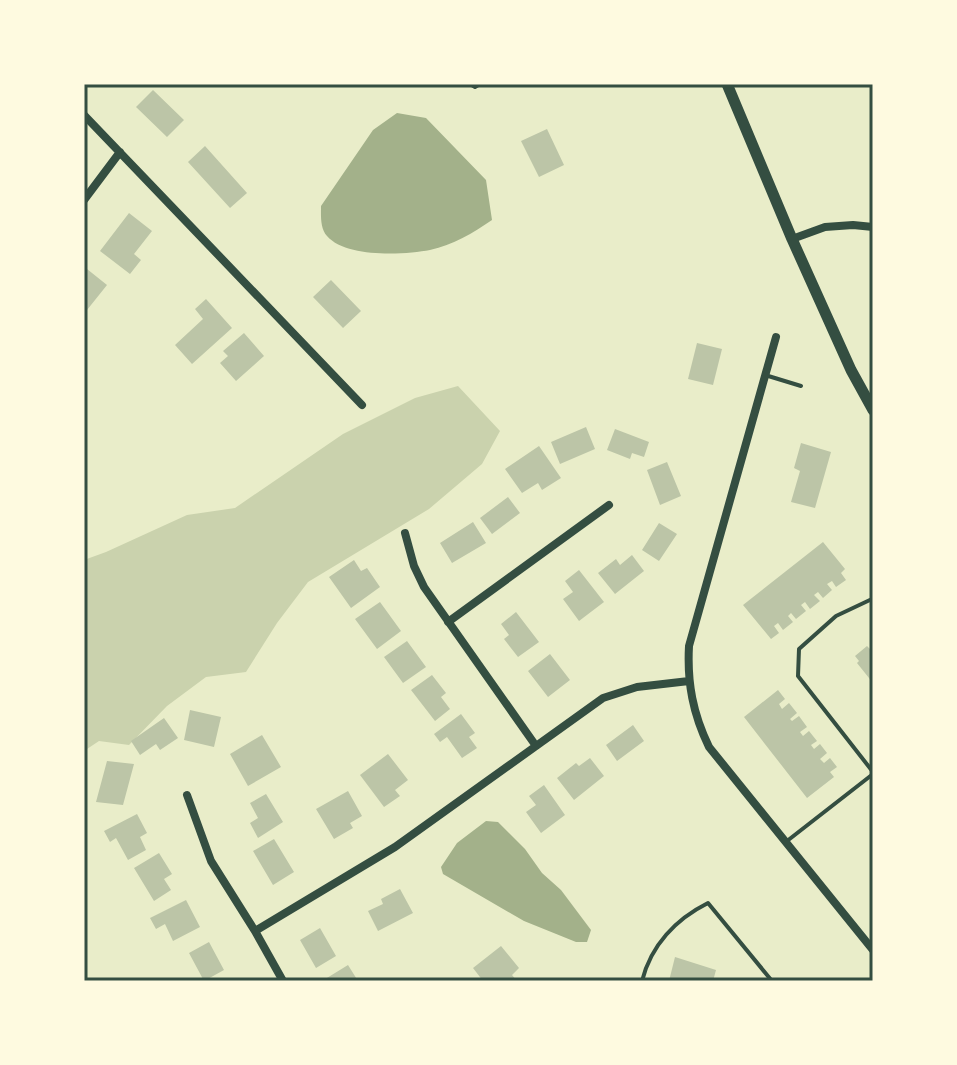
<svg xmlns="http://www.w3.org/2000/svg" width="957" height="1065" viewBox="0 0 957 1065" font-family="'Libre Baskerville',serif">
  <rect width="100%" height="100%" fill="#e9edc9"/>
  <!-- green -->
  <path fill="#cad2ad" d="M458,386L500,431L482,464L429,509L308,582L277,623L246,672L206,677L167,706L129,745L99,741L84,751V560L106,552L187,515L235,508L343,434L415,398Z"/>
  <!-- water -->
  <path fill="#a3b18a" d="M397,113L426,118L486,180L492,220C473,233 453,245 430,250C404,255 346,258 327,236C320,228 321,216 321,206L373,130Z
    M486,821L498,822L525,849L542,873L561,890L591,930L587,942H576L524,921L443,874L441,867L457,843Z"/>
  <!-- building -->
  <path fill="#bcc5a7" d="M153,90L184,120L167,137L136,107Z
    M547,129L564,165L539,177L521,141Z
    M205,146L247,193L230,208L188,162Z
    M129,213L152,231L134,254L141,260L130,274L100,251Z
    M87,269L107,285L87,310L84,307V272Z
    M331,280L361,311L343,328L313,297Z
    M206,299L232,328L192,364L175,345L203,319L195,309Z
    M244,333L264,356L236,381L220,363L228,356L223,351Z
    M697,343L722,349L713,385L688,379Z
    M586,427L595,449L560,464L551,442Z
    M615,429L649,442L644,457L632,453L630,459L607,450Z
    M801,443L831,452L815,508L791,502L800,471L794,468Z
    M539,446L561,478L542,490L538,483L522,493L505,469Z
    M667,462L681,496L660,505L647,470Z
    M508,497L520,513L492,534L480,518Z
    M473,522L486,543L452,563L440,543Z
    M659,523L677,534L659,561L642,550Z
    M823,542L845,569L841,573L846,580L836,587L832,581L827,584L832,590L823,598L818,592L814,595L820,601L810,609L805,602L801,605L806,611L796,619L791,613L788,616L793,622L783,630L778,623L774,626L779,633L771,639L743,605Z
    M632,555L644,571L615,594L598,573L616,559L620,565Z
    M354,560L361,571L367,568L380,587L351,608L329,577Z
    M579,570L604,602L579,621L563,599L573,592L565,581Z
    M380,602L401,631L377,649L355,619Z
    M516,612L539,642L518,657L504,639L509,635L501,624Z
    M407,641L426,667L403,683L384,657Z
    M867,646L872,651L873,650V683L857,663L859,661L855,656Z
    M550,654L570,680L548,697L528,671Z
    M432,675L446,693L441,697L450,709L435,721L411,690Z
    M778,690L785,699L779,704L782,709L789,703L797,713L790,719L792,721L799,716L807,727L800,732L803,736L809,731L817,741L811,745L814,749L820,744L827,753L820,759L824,763L830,758L837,767L830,772L834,777L807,798L744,717Z
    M190,710L221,717L214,747L184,740Z
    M461,714L475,733L469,737L477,748L462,758L447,737L440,742L434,734Z
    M164,718L178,738L160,750L156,744L140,755L131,741Z
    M633,725L644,741L617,761L606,745Z
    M262,735L281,767L248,786L230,754Z
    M388,754L408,780L395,790L400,796L384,807L360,775Z
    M590,758L604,776L574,800L557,778L576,763L579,766Z
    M107,761L134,764L123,805L96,802Z
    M544,785L565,815L541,833L526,812L536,805L529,796Z
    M348,791L362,816L350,823L353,828L334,839L316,809Z
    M266,794L283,822L258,838L250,823L258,818L250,803Z
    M137,814L147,833L140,837L146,850L128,860L116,838L110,842L104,831Z
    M274,839L294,872L273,885L253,851Z
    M159,853L172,874L164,879L171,890L154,901L134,868Z
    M400,889L413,913L378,931L368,911L383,904L381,899Z
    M186,900L200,927L173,941L165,924L156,929L150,918Z
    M320,928L336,956L316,968L300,940Z
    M209,942L224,970L204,981L189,953Z
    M501,946L519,968L512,975L517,981H483L473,968Z
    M675,957L716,970L713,981H669Z
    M348,965L358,981H322Z"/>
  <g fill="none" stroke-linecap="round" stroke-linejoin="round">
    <!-- service -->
    <path stroke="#344e41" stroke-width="4" d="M470,84L475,87L480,84
      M765,375L801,386
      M873,600L872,599L836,616L799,649L798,676L873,772
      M787,841L873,774
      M642,981C651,945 676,919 708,903L772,981"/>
    <!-- minor -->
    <path stroke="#344e41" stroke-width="8" d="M84,115L362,405
      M84,200L120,152
      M792,239L825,227L853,225L873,227
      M776,337L689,646C687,683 693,714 709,747L873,950
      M405,533L414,566L424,587L536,746
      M448,622L609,505
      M187,795L211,861L255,931L283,981
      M255,931L395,847L603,698L637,687L689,681"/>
    <!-- secondary -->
    <path stroke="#344e41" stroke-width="11" d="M727,84L792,239L851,370L873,410"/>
  </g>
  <!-- border -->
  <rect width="957" height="1065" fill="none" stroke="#fefae0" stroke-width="172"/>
  <rect x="86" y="86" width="785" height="893" fill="none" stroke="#344e41" stroke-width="3"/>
</svg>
